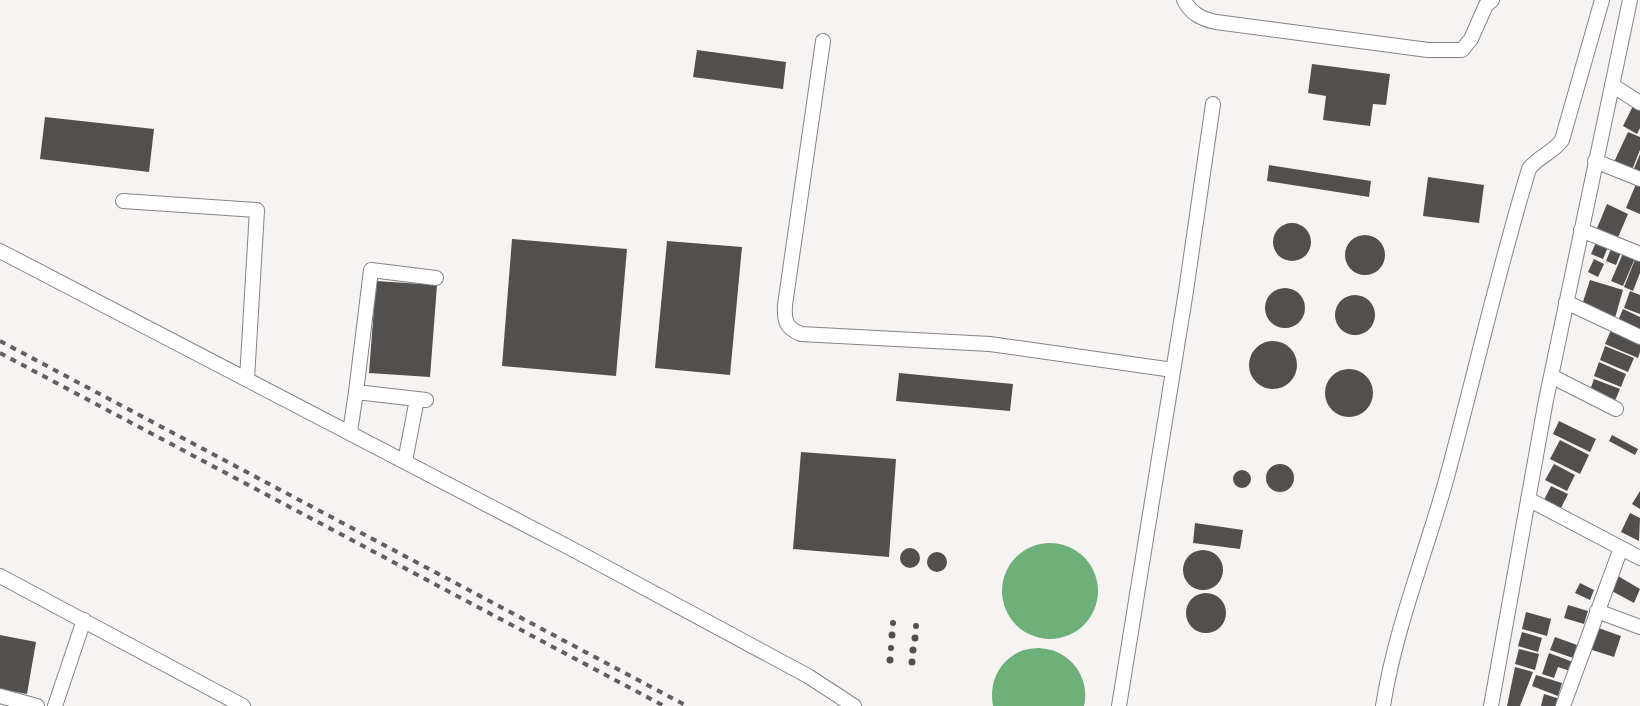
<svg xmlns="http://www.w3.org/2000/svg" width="1640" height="706" viewBox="0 0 1640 706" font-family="Inter,sans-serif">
  <rect width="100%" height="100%" fill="#f7f3f3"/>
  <!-- water -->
  <path fill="#6eb07a" d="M1002 591a48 48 0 1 1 96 0a48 48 0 1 1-96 0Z
    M1040,648C1046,649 1054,650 1059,653C1079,663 1089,685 1084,706H993C989,683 998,661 1021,651C1026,649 1034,648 1040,648Z"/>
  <!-- building -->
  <path fill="#524f4f" d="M697,50L786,62L783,89L693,77Z
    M1312,64L1390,74L1386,105L1373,104L1370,126L1323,120L1326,96L1308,93Z
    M1634,104L1640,107V128L1637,134L1623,126Z
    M45,117L154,129L149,172L40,159Z
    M1628,132L1640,137V150L1632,170L1614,162Z
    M1640,154V174L1633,171Z
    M1269,165L1371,181L1369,197L1267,181Z
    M1428,177L1484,185L1479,223L1423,216Z
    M1638,179L1640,180V214L1626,208Z
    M1607,204L1628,214L1616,242L1595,233Z
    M1273 242a19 19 0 1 1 38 0a19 19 0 1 1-38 0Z
    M1345 255a20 20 0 1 1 40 0a20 20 0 1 1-40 0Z
    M512,239L627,249L616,376L502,366Z
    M667,241L742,247L730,375L655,368Z
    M1596,242L1608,247L1603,259L1591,254Z
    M1612,246L1622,250L1616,265L1606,261Z
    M1624,251L1636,256L1623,286L1611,281Z
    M1636,257L1640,258V273L1633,291L1624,287Z
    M1594,259L1604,264L1598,277L1588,272Z
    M1590,280L1623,290L1615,318L1581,308Z
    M376,281L437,285L430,377L369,373Z
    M1265 308a20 20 0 1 1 40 0a20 20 0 1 1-40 0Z
    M1630,291L1640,295V314L1624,308Z
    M1335 315a20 20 0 1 1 40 0a20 20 0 1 1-40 0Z
    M1623,309L1640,317V334L1617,323Z
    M1611,330L1640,342V352L1638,358L1605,344Z
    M1249 365a24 24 0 1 1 48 0a24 24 0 1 1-48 0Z
    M1605,346L1634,358L1628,372L1600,360Z
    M1599,362L1626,374L1621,387L1594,376Z
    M1325 393a24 24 0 1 1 48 0a24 24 0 1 1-48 0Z
    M899,373L1013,384L1010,411L896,401Z
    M1594,379L1620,389L1614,403L1589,393Z
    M1559,421L1596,439L1590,452L1553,434Z
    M1612,435L1638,449L1635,455L1609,441Z
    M1560,440L1589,455L1580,474L1550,459Z
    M801,452L896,459L889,557L793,549Z
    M1554,464L1575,475L1567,491L1545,480Z
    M1266 478a14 14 0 1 1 28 0a14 14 0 1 1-28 0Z
    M1233 479a9 9 0 1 1 18 0a9 9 0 1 1-18 0Z
    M1551,486L1568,494L1559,512L1542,504Z
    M1640,491V509L1632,504Z
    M1630,513L1640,518L1639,541L1621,532Z
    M1195,523L1243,530L1240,549L1193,543Z
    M900 558a10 10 0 1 1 20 0a10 10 0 1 1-20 0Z
    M1183 570a20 20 0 1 1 40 0a20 20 0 1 1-40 0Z
    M927 562a10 10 0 1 1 20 0a10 10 0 1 1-20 0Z
    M1618,576L1640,589L1634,603L1610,590Z
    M1580,583L1594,590L1590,600L1575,593Z
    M1186 613a20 20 0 1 1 40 0a20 20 0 1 1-40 0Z
    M1568,605L1588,611L1584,624L1564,618Z
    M1526,612L1551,619L1547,636L1522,629Z
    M890 623a3 3 0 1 1 6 0a3 3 0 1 1-6 0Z
    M913 626a3 3 0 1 1 6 0a3 3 0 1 1-6 0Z
    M1593,626L1621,636L1614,657L1586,648Z
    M888.5 635a3.5 3.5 0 1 1 7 0a3.5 3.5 0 1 1-7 0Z
    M1522,632L1542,638L1538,652L1518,646Z
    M911.5 638a3.5 3.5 0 1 1 7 0a3.5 3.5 0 1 1-7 0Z
    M0,635L36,642L27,694L0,689Z
    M1555,637L1577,645L1573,658L1550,650Z
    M888 648a3 3 0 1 1 6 0a3 3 0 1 1-6 0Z
    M909.5 650a3.5 3.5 0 1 1 7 0a3.5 3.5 0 1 1-7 0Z
    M1519,649L1539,654L1535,670L1515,664Z
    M1549,653L1573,662L1570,671L1558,667L1554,678L1542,674Z
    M886.5 660a3.5 3.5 0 1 1 7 0a3.5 3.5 0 1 1-7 0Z
    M908.5 662a3.5 3.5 0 1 1 7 0a3.5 3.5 0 1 1-7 0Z
    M1515,667L1533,672L1520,706H1507Z
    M1536,675L1562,683L1558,696L1532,686Z
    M1544,694L1560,699L1557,706H1541Z"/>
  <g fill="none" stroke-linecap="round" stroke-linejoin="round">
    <!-- minor casing -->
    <g stroke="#868383" stroke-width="16">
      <path id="minor" d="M1184,0C1191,14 1202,19 1216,22L1428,50H1462L1471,39L1486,5L1492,0
        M823,41L785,305C784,321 786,328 801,334L990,344L1173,370
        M1612,85L1640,103
        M1595,161L1640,179
        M123,201L257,210L247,379
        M1581,230L1640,254
        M0,251L574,550L808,676L854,706
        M1566,302L1640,337
        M1551,376L1616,409
        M356,392L426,400
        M350,432L356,392L371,270L436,278
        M405,461L417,399
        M1528,499L1640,558
        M0,576L243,706
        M1597,611L1640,627
        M0,696L37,706
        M55,706L84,620
        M1119,706L1186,291L1213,104
        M1383,706C1395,630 1424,558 1445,484C1474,379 1497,273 1529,169C1537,157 1553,153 1562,140L1602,0
        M1491,706L1546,400L1630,0
        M1563,706L1621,548"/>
    </g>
    <!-- minor -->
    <use href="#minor" stroke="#fff" stroke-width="14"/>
    <!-- rail -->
    <path stroke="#605f5f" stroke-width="4" stroke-dasharray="6 6" stroke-linecap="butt" d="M0,341L687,706
      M0,353L664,706"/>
  </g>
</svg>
